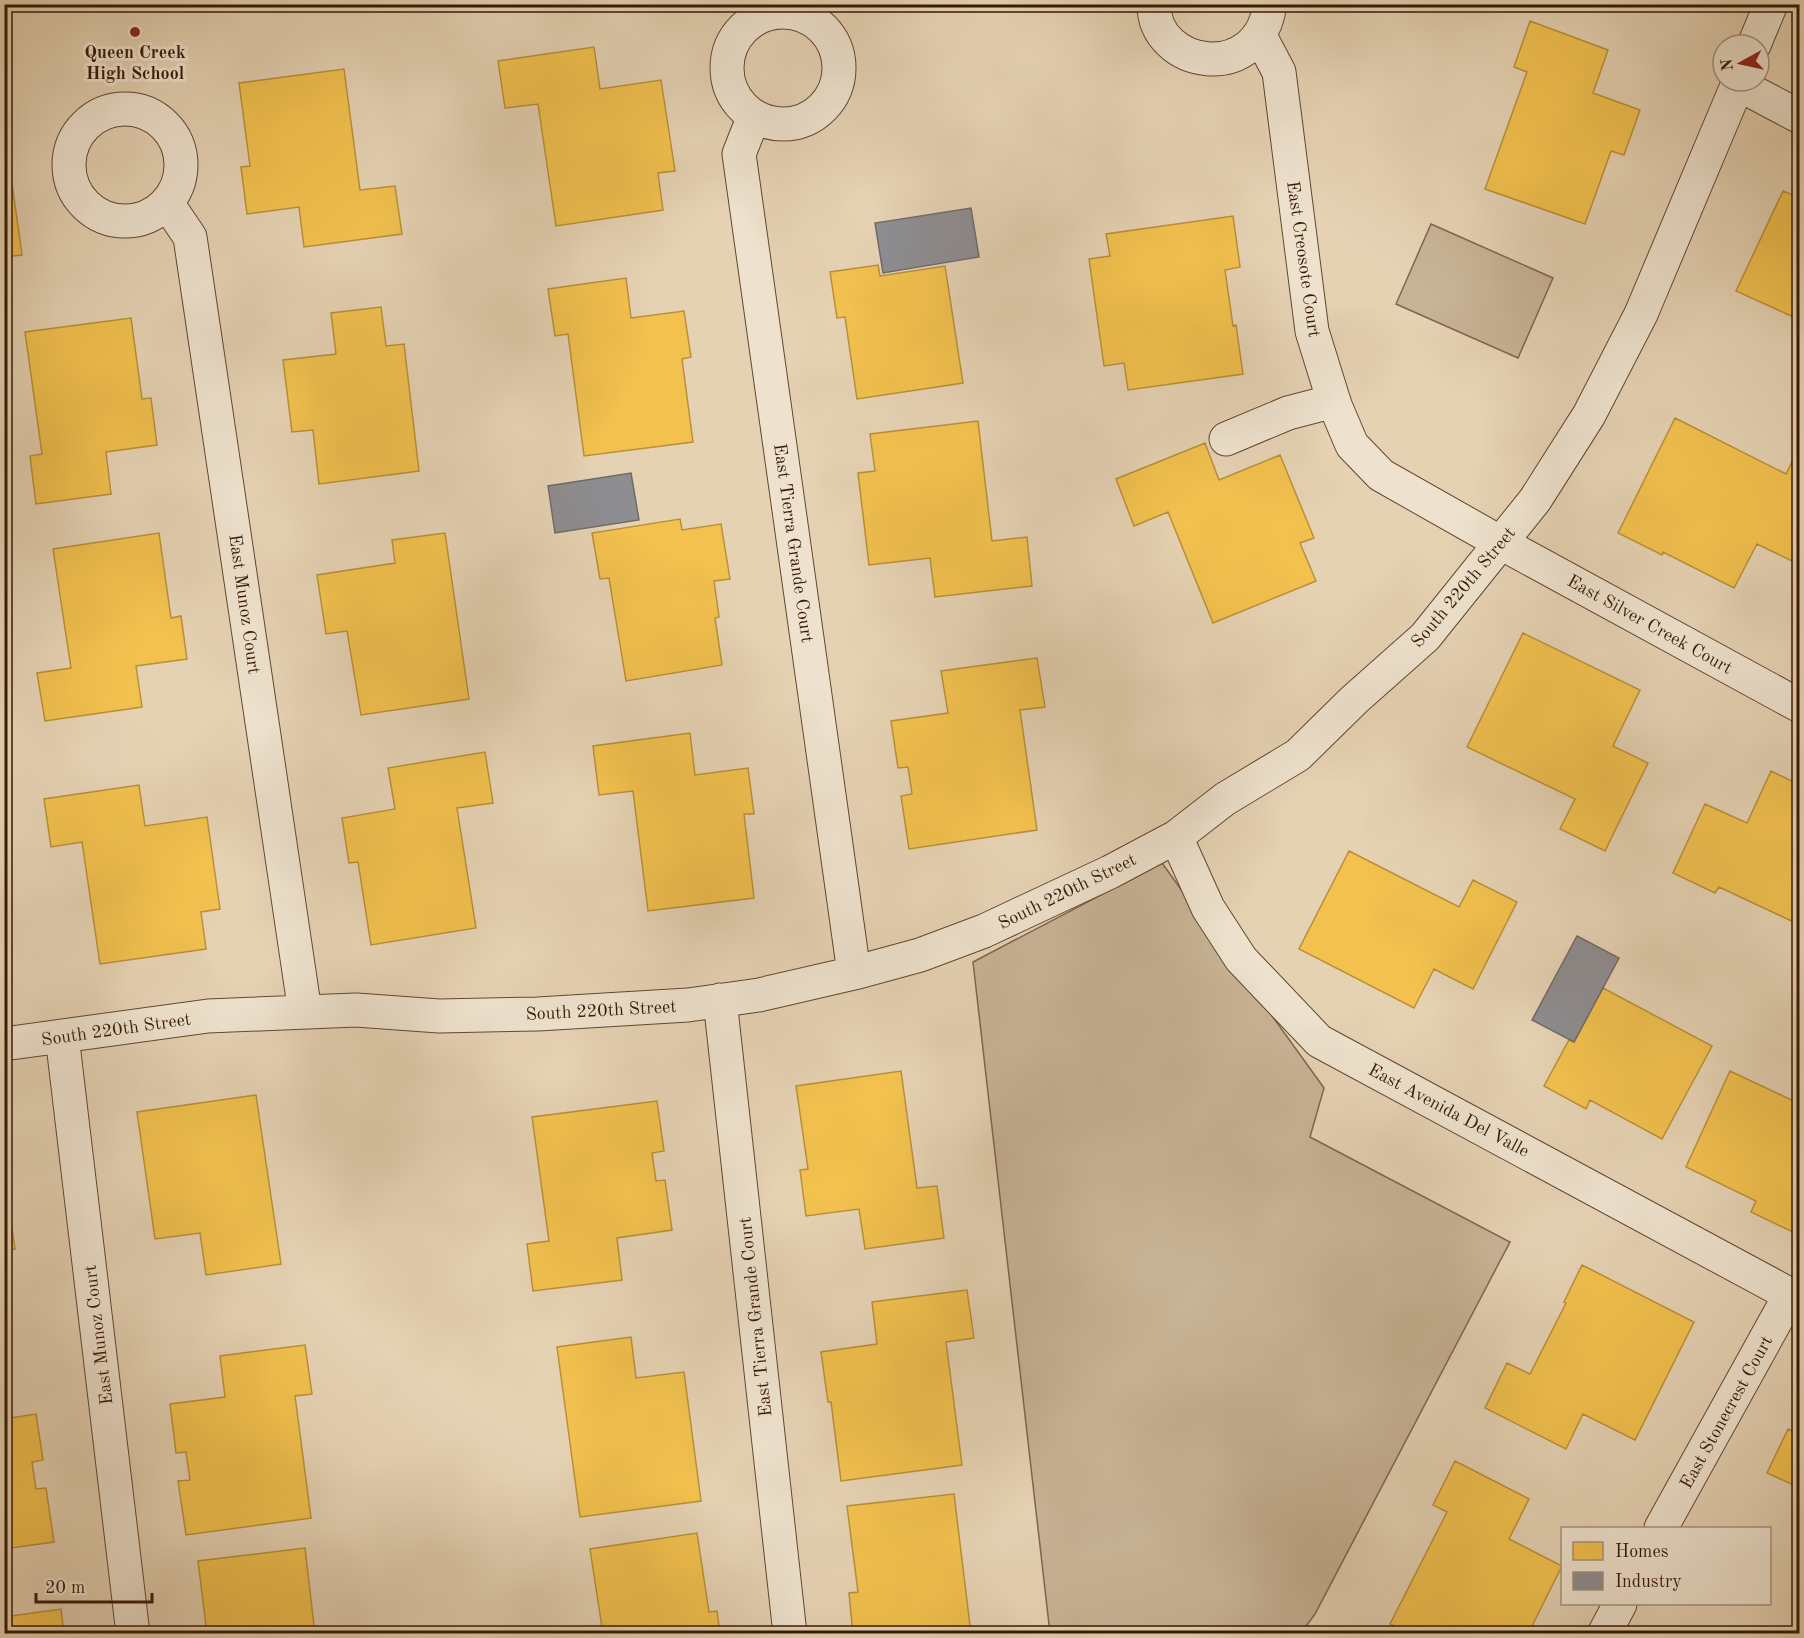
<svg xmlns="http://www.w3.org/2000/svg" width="1804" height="1638" viewBox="0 0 1804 1638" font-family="'Old Standard TT',serif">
  <rect width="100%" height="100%" fill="#e5d2b3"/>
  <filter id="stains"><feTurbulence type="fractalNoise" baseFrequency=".00333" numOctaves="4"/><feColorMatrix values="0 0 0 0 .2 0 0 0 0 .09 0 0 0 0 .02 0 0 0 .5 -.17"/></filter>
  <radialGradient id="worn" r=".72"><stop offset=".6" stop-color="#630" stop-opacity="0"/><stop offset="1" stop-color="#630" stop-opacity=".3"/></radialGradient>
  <!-- green -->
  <path fill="#c7b395" stroke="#7f664c" stroke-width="1.5" d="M1431,224L1553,278L1518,358L1396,304Z
    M1162,863L1324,1088L1310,1137L1510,1242L1315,1614L1301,1633H1050L973,962Z"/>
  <!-- homes -->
  <path fill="#f2c14e" stroke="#ba8f38" stroke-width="1.5" d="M1654,4H1675L1672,11Z
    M1530,21L1608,50L1593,93L1640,110L1624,155L1611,151L1585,224L1485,189L1527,72L1514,67Z
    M594,47L600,89L661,80L675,171L658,173L663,210L556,226L538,104L505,108L498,61Z
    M344,69L360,190L395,186L402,234L304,247L299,207L247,214L241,167L250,166L239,83Z
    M9,162L22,255L4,257V163Z
    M1783,191L1800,198V320L1736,291Z
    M1233,216L1240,267L1225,270L1233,326L1236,325L1243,374L1128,390L1124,363L1104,366L1089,259L1110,256L1106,234Z
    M878,265L880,276L945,266L963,383L857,399L845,317L837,318L830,272Z
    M626,278L631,318L684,311L691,357L682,359L693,442L584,456L568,334L555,336L548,289Z
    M381,307L386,346L404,344L419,471L319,484L313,430L292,432L283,360L336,354L331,313Z
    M131,318L142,399L151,398L157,445L106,452L111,494L36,504L30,456L42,454L25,332Z
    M1675,418L1786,474L1795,456L1800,458V556L1796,563L1757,544L1734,588L1663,552L1662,555L1618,533Z
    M978,421L992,541L1027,537L1032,586L935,597L930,558L869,565L858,473L875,471L870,434Z
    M1205,443L1219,480L1280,455L1314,538L1300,543L1316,581L1213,623L1168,512L1134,526L1116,479Z
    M680,519L682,530L721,524L730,579L714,581L719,617L715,618L722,665L626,681L609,578L600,579L592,533Z
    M159,533L171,618L181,616L187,659L136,666L142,707L45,721L37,673L71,668L53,549Z
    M445,533L469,699L361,715L347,631L326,634L317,575L395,563L392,540Z
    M1523,633L1640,690L1613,746L1648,763L1605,851L1560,829L1575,799L1467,747Z
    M1037,658L1045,707L1020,710L1037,830L909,849L901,796L912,794L908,767L898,768L891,721L948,713L941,671Z
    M690,733L695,775L748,768L754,814H744L754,898L648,911L633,791L599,795L593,746Z
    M485,752L493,803L457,808L476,928L371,945L358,862L349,863L342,818L395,809L388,768Z
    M1771,771L1800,785V925L1719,887L1715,893L1673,873L1705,804L1747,823Z
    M139,785L145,826L207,817L220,909L201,912L206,949L100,964L82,842L51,847L44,799Z
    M1349,851L1459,907L1473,880L1517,902L1473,989L1434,969L1414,1008L1299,949Z
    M1603,988L1712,1046L1662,1139L1590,1100L1586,1109L1544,1086L1569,1040L1574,1042Z
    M901,1071L917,1188L937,1186L944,1238L865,1249L859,1209L806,1216L800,1170L808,1169L796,1086Z
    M1730,1071L1800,1104V1222L1795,1233L1751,1212L1756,1201L1686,1167Z
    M256,1095L281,1264L206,1275L200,1233L155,1239L137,1112Z
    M657,1101L664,1151L652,1153L656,1181L665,1180L672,1230L617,1238L622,1280L533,1291L527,1244L549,1241L532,1117Z
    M8,1201L15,1249L4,1250V1202Z
    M1582,1265L1694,1322L1635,1440L1583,1414L1566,1449L1485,1408L1507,1363L1530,1374L1566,1303L1564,1302Z
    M967,1290L974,1338L946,1342L962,1465L841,1481L831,1402H828L821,1352L877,1344L872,1302Z
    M631,1337L636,1378L684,1372L701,1501L580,1517L557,1347Z
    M305,1345L312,1394L295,1396L311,1518L186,1535L178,1481L190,1480L186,1452L176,1453L170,1404L225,1397L220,1356Z
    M36,1414L43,1460L32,1462L36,1489L46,1488L54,1542L4,1549V1419Z
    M1788,1429L1800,1435V1488L1767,1473Z
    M1455,1461L1529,1499L1509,1539L1562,1566L1528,1634H1410L1390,1624L1447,1512L1433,1505Z
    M954,1494L971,1634H853L849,1593L858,1592L847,1506Z
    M1800,1520V1539L1792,1536Z
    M697,1533L709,1612L717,1611L720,1634H603L590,1549Z
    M305,1548L315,1634H207L198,1561Z
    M61,1609L64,1634H4V1617Z"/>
  <!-- industry -->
  <path fill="#8d8d92" stroke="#736a67" stroke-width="1.5" d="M971,208L979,257L883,273L875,223Z
    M631,473L639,520L555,533L548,486Z
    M1577,936L1619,958L1574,1042L1532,1020Z"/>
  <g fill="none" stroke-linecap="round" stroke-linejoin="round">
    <!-- minor casing -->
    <g stroke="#62472f" stroke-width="35">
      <path id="minor" d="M1154,4C1153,68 1259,86 1270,4
        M727 68a56 56 0 1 1 112 0a56 56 0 1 1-112 0Z
        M1260,36L1279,72L1312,331L1335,405L1352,445L1381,475L1501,543L1800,706
        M1754,45L1771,4
        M1738,84L1800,117
        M69 165a56 56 0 1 1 112 0a56 56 0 1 1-112 0Z
        M754,116L739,154L854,973
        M167,203L190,237L305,1012
        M1226,439L1288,413L1334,401
        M1176,837L1208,908L1241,959L1319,1041L1800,1300
        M720,1000L790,1634
        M62,1036L133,1634
        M4,1044L208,1016L356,1010L439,1016L538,1014L688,1005L759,995L854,973L920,955L984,931L1110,872L1176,837L1225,799L1298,755L1354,700L1425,637L1535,500L1589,415L1641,314L1739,81
        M1661,1528L1790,1295
        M1604,1634L1620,1604"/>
    </g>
    <!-- minor -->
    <use href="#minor" stroke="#eee2ce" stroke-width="33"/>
  </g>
  <!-- markers -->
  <circle fill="#8f2418" stroke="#eee2ce" stroke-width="2" cx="135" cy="32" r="6"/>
  <g text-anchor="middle" stroke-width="6" stroke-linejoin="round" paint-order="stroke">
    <!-- poi labels -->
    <g font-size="18" font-weight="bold" fill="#371903" stroke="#eee2ce">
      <text x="135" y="58">Queen Creek<tspan x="135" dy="21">High School</tspan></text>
    </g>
    <!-- street labels -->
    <g font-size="18" fill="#371903" stroke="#eee2ce">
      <text transform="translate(1304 259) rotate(82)" y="6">East Creosote Court</text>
      <text transform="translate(794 543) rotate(82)" y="6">East Tierra Grande Court</text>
      <text transform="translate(1463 587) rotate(-50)" y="6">South 220th Street</text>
      <text transform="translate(245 604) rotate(82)" y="6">East Munoz Court</text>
      <text transform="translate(1650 624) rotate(29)" y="6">East Silver Creek Court</text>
      <text transform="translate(1067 891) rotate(-26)" y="6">South 220th Street</text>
      <text transform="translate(601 1010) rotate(-3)" y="6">South 220th Street</text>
      <text transform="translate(116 1029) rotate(-8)" y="6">South 220th Street</text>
      <text transform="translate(1449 1110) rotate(28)" y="6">East Avenida Del Valle</text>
      <text transform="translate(755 1317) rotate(-96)" y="6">East Tierra Grande Court</text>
      <text transform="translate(98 1335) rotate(-97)" y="6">East Munoz Court</text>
      <text transform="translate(1726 1412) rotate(-61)" y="6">East Stonecrest Court</text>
    </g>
  </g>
  <!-- margin -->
  <rect width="1804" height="1638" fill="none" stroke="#e5d2b3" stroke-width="24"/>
  <rect x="6" y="6" width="1792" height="1626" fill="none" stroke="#371903" stroke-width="3"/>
  <rect x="12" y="12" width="1780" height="1614" fill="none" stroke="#371903" stroke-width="1.5"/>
  <!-- legend -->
  <rect x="1561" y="1527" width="210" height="78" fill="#eee2ce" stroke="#a5927d" stroke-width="1.5"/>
  <rect x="1573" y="1542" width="30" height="18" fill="#f2c14e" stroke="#a5927d" stroke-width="1.5"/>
  <text x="1615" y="1557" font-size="18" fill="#371903">Homes</text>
  <rect x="1573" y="1572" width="30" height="18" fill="#8d8d92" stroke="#a5927d" stroke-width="1.5"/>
  <text x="1615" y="1587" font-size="18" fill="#371903">Industry</text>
  <!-- north arrow -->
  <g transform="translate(1741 63) rotate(262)"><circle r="28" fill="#eee2ce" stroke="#a5927d" stroke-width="1.5"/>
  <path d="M0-4.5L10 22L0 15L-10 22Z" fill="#8f2418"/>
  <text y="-9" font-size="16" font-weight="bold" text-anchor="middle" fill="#371903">N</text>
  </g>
  <!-- scale -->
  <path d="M36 1593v9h116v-9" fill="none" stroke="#371903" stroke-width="3"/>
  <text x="45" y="1593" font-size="18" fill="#371903" stroke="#eee2ce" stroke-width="4.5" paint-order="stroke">20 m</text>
  <rect width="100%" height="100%" filter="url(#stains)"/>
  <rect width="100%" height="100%" fill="url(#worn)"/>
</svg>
